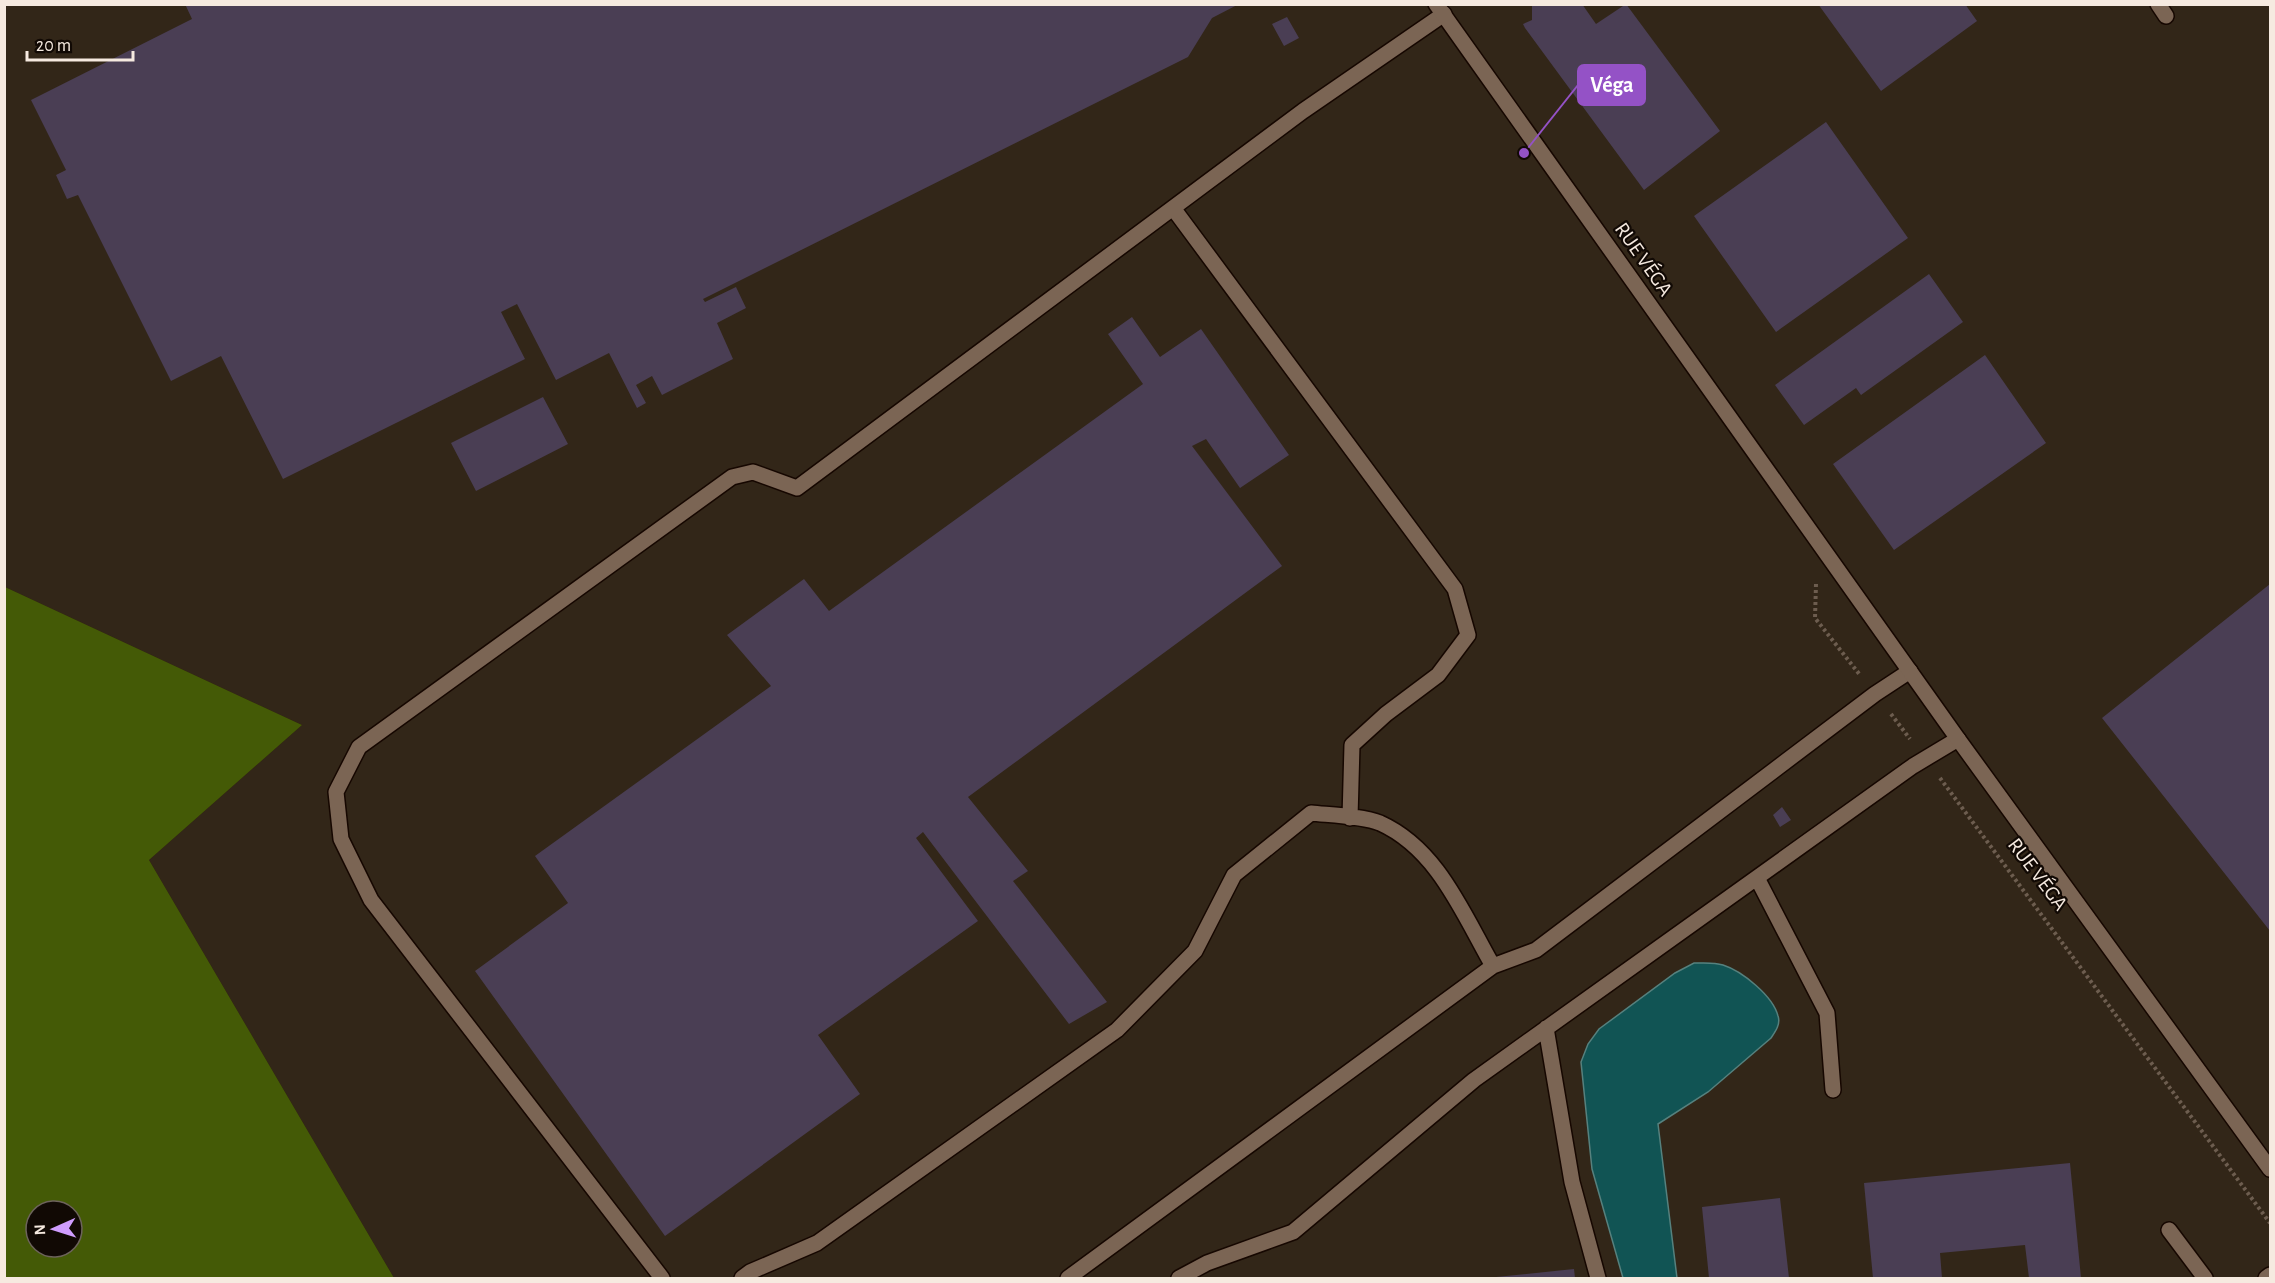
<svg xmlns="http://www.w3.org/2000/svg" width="2275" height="1283" viewBox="0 0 2275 1283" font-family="'Alegreya Sans',sans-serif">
  <rect width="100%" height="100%" fill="#2f1d0d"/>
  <!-- industrial -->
  <path fill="#322618" d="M5,5H2270V1278H394L149,860L302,725L5,587Z"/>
  <!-- forest -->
  <path fill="#445a06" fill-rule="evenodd" d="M5,587L302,725L149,860L394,1278H5ZM36,1211H72V1247H36Z"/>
  <!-- water -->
  <path fill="#115454" stroke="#56817e" stroke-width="1.5" d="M1694,963C1703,963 1714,962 1723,965C1742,971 1773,996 1778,1016C1781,1024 1775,1032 1771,1038L1708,1092L1658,1124L1677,1278H1623L1592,1169L1581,1062L1588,1044L1599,1029L1675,973Z"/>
  <!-- building -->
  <path fill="#4a3e54" d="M185,4H1239L1212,18L1188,57L703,299L705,302L736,287L746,308L717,323L733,359L662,395L652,376L636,385L646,403L637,408L609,353L556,380L517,304L501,312L525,359L283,479L221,356L171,381L78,195L67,199L56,175L66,170L31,100L192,19Z
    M1532,4H1582L1596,24L1626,4L1720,131L1644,190L1525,28L1523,24L1532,20Z
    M1818,4H1965L1977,21L1881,91Z
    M1287,17L1299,38L1284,46L1272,24Z
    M1826,122L1908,238L1776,332L1694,216Z
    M1929,274L1963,322L1861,395L1856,388L1804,425L1775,385Z
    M1132,317L1160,357L1201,329L1289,455L1240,488L1206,439L1192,446L1282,566L968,797L1028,871L1013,881L1107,1002L1069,1024L923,832L916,838L978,921L818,1035L860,1094L665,1236L475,971L568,903L535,856L771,686L727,635L804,579L829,611L1143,384L1108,334Z
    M1985,355L2046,443L1894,550L1833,464Z
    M543,397L568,444L476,491L451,443Z
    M2270,584V931L2102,718Z
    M1782,807L1791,820L1780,827L1773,815Z
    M2070,1163L2081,1278H2029L2025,1245L1940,1253L1942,1278H1873L1864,1183Z
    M1780,1198L1789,1278H1709L1702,1207Z
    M1574,1269L1575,1278H1496V1277Z"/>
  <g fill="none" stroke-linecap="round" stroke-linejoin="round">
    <!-- service casing -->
    <g stroke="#160700" stroke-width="18">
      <path id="service" d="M2158,4L2166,16
        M1173,208L1455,589L1468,635L1438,675L1386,714L1352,745L1350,818
        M1757,878L1827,1013L1833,1090
        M1546,1028L1572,1182L1598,1278
        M2169,1230L2205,1278
        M662,1278L371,900L341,839L336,792L359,747L732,477L753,472L797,488L1303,111L1444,14
        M742,1278L750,1272L817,1243L1117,1030L1195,951L1234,875L1311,813C1330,815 1363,816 1380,823C1438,849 1463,914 1493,966
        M1068,1278L1493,966L1536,950L1875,694L1910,671
        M1179,1278L1207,1263L1293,1232L1474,1080L1913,766L1958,739
        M2266,1278L2270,1275"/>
    </g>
    <!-- minor casing -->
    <g stroke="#160700" stroke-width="18">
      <path id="minor" d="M1436,4L1958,739L2270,1169"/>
    </g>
    <!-- path -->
    <path stroke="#6d5d4f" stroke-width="4" stroke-dasharray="3 3" stroke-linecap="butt" d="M1816,584L1815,618L1860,675
      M1891,714L1910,739
      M1940,778L2270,1223"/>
    <!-- service -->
    <use href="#service" stroke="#7b6554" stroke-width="15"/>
    <!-- minor -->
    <use href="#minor" stroke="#7b6554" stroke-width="15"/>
  </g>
  <g text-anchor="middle" stroke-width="4.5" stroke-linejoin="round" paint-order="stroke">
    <!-- street labels -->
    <g font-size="21" fill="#f6eae0" stroke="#110904">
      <text transform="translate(1644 259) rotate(55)" y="7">RUE VÉGA</text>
      <text transform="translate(2038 874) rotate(53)" y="7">RUE VÉGA</text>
    </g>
  </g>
  <!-- callouts -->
  <path fill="none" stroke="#9452c6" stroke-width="2" d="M1524 153L1578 85"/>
  <circle fill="#9452c6" stroke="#110904" stroke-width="2" cx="1524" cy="153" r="6"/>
  <rect fill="#9452c6" stroke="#9452c6" stroke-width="2" x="1578" y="65" width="67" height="40" rx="6"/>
  <g font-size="22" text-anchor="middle" font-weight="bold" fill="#fff">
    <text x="1612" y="92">Véga</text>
  </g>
  <!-- border -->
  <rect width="2275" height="1283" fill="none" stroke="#f6eae0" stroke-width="12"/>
  <!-- north arrow -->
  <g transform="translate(54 1229) rotate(267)"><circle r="28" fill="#110904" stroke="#6d635c" stroke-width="1.5"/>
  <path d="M0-4.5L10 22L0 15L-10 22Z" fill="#d09dfe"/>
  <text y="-9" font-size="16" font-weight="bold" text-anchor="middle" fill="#f6eae0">N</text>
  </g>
  <!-- scale -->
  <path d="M27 51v9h106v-9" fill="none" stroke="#f6eae0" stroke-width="3"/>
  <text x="36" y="51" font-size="18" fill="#f6eae0" stroke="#110904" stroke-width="4.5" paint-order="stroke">20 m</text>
</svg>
